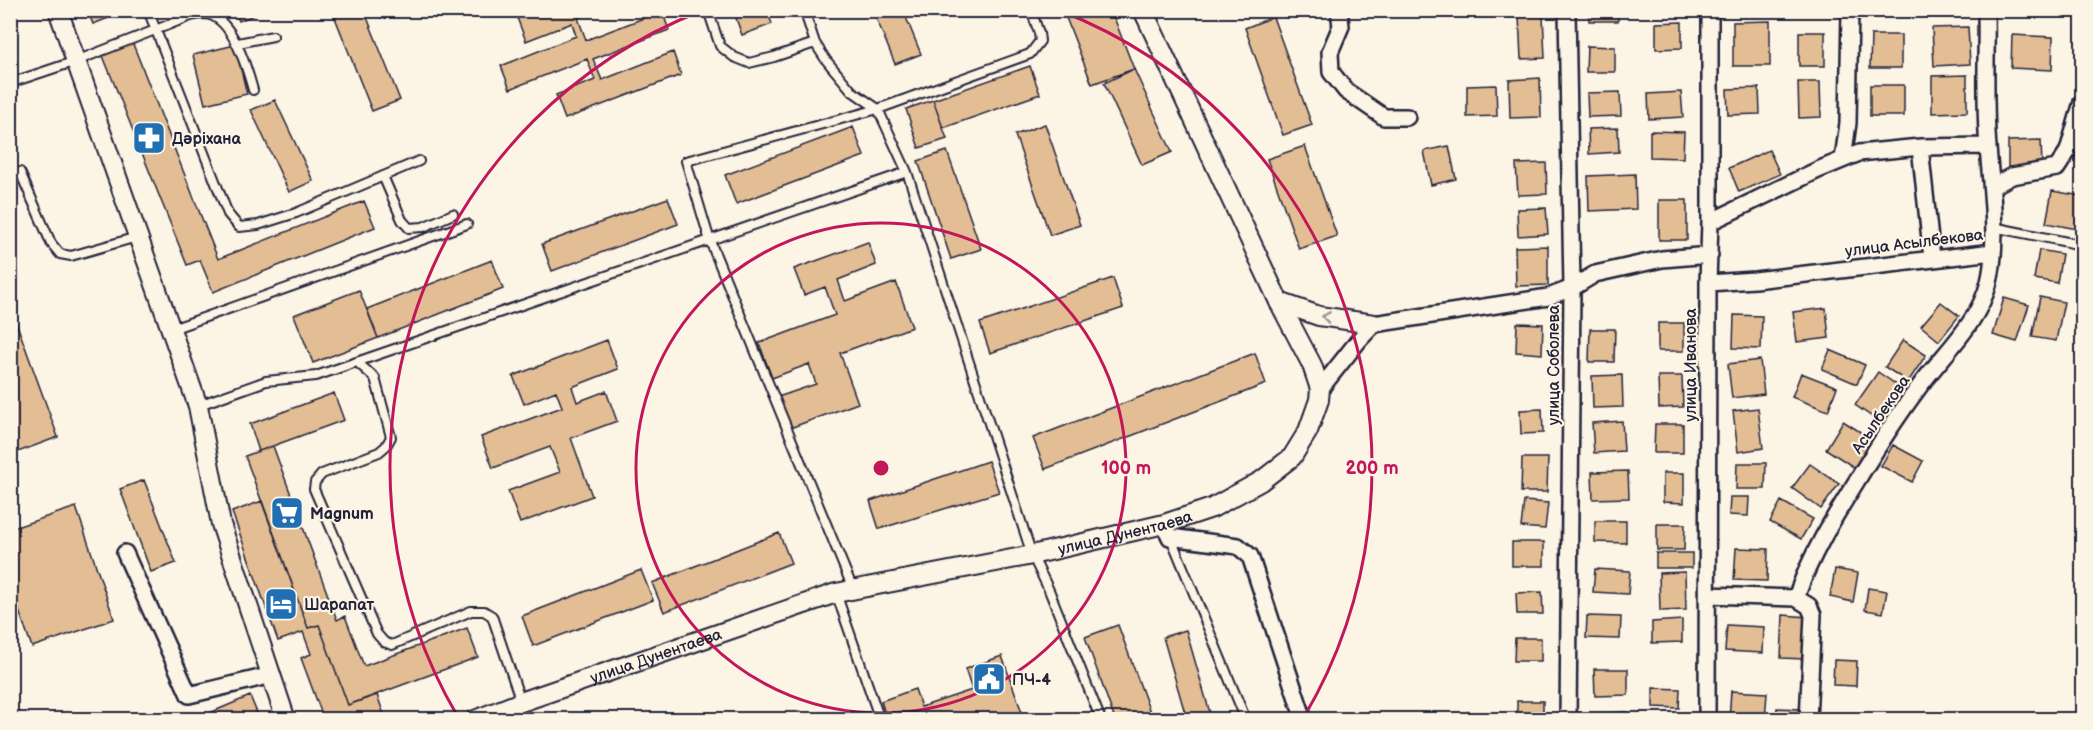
<svg xmlns="http://www.w3.org/2000/svg" width="2093" height="730" viewBox="0 0 2093 730" font-family="'Balsamiq Sans',sans-serif">
  <rect width="100%" height="100%" fill="#fcf5e5"/>
  <filter id="ink" filterUnits="userSpaceOnUse"><feTurbulence type="fractalNoise" baseFrequency=".0167" numOctaves="2"/><feDisplacementMap in="SourceGraphic" scale="12" xChannelSelector="R" yChannelSelector="G"/><feConvolveMatrix kernelMatrix="1 2 1 2 8 2 1 2 1" color-interpolation-filters="sRGB"/></filter>
  <g filter="url(#ink)">
    <!-- building -->
    <path fill="#e3bd94" stroke="#22223b" stroke-width="1.5" d="M87,10H118L119,14L93,24Z
      M235,10H266L239,21Z
      M332,10H364L400,100L372,111Z
      M514,10H598L578,18L586,40L662,11L669,30L593,59L602,80L673,52L681,75L565,119L556,95L595,80L587,59L510,89L501,66L576,36L572,23L526,41Z
      M733,10H767L772,24L742,35Z
      M873,10H903L921,54L895,64Z
      M1063,10H1111L1134,69L1092,84Z
      M1589,10H1618V21H1589Z
      M1941,10H1966V16H1941Z
      M1543,15L1545,58L1521,59L1519,16Z
      M1273,17L1312,125L1283,135L1245,28Z
      M1770,21V66H1733V22Z
      M1682,22V48L1656,49V23Z
      M1968,27L1970,64L1934,66L1932,28Z
      M1799,32H1825V66H1799Z
      M1871,35H1901V68H1870Z
      M2012,35L2053,37L2052,70L2011,68Z
      M131,39L218,259L364,201L375,227L213,292L200,260L187,265L101,51Z
      M235,45L247,94L205,104L193,55Z
      M1587,46L1615,47V72H1586Z
      M1030,66L1040,94L943,128L933,100Z
      M1134,69L1172,152L1142,165L1104,83Z
      M1967,75V112L1932,113V76Z
      M1540,78L1541,117L1510,118L1509,80Z
      M1798,82H1820L1821,117L1799,118Z
      M1496,85L1497,116L1467,117V86Z
      M1870,85H1904V116H1870Z
      M1759,88L1760,114L1728,115L1727,89Z
      M1620,92L1621,116L1588,117L1587,93Z
      M1681,92L1683,117L1649,119L1648,94Z
      M275,100L313,181L289,192L251,110Z
      M933,100L947,139L919,148L906,109Z
      M1045,124L1080,225L1050,235L1015,135Z
      M853,127L864,156L736,204L725,175Z
      M1618,128L1619,152L1589,154L1588,129Z
      M1650,131L1684,132L1683,158L1650,157Z
      M2041,140L2042,166L2008,167V141Z
      M1305,146L1337,236L1299,249L1267,159Z
      M1449,146L1456,179L1431,185L1424,151Z
      M1769,150L1780,174L1739,192L1729,168Z
      M947,151L981,249L951,259L918,161Z
      M1546,163L1547,194L1518,195L1516,164Z
      M1635,174L1636,209L1589,211L1588,176Z
      M2052,191L2082,196L2077,229L2046,223Z
      M668,198L678,224L552,271L542,244Z
      M1659,200H1687V240H1659Z
      M1546,208L1548,234L1518,236L1517,209Z
      M868,242L876,265L838,280L845,301L896,282L912,327L840,353L858,403L790,428L778,397L816,384L809,364L772,378L759,343L835,315L825,287L804,295L794,269Z
      M1548,246V285L1516,286L1515,247Z
      M2039,250L2062,254L2057,283L2034,279Z
      M492,260L503,289L378,338L367,309Z
      M1113,278L1123,308L990,353L980,323Z
      M359,290L378,338L313,363L294,315Z
      M2040,297L2064,302L2056,341L2032,337Z
      M2004,298L2029,305L2017,342L1993,335Z
      M1941,302L1959,316L1939,341L1921,326Z
      M1826,308L1829,338L1797,342L1793,312Z
      M12,311L58,437L10,455V312Z
      M1734,315L1762,316L1761,349L1733,348Z
      M1517,323L1543,324L1542,354L1516,352Z
      M1658,323H1684V351H1658Z
      M1590,329H1615L1614,362H1589Z
      M607,340L618,369L572,387L577,402L606,391L617,421L571,438L592,496L520,523L508,491L560,472L550,447L493,468L481,437L562,407L556,391L524,404L513,376Z
      M1903,340L1926,355L1908,382L1885,367Z
      M1830,350L1865,365L1857,384L1822,369Z
      M1255,353L1266,384L1045,469L1033,438Z
      M1760,360L1764,394L1732,398L1728,364Z
      M1878,372L1904,390L1881,423L1855,405Z
      M1801,373L1837,387L1828,411L1792,397Z
      M1622,375L1623,407L1593,408L1592,376Z
      M1658,376H1682L1683,407L1659,408Z
      M334,393L344,420L259,451L250,424Z
      M1758,408L1763,448L1738,452L1733,411Z
      M1542,409L1543,433L1521,434L1520,410Z
      M1622,421L1624,451L1594,453L1592,423Z
      M1843,421L1873,440L1855,468L1826,449Z
      M1655,424H1683V453H1654Z
      M1893,445L1923,461L1912,482L1881,466Z
      M273,446L337,620L345,616L364,666L467,628L478,657L348,705L319,625L308,628L245,456Z
      M1522,458H1548L1547,492H1521Z
      M988,461L999,492L879,529L870,501Z
      M1737,463H1766L1765,489H1736Z
      M1810,464L1839,484L1821,509L1792,488Z
      M1628,471L1629,498L1593,499L1592,472Z
      M1663,473H1684V503L1663,502Z
      M144,480L176,563L151,572L120,489Z
      M1730,497H1749L1748,516L1729,515Z
      M262,501L308,628L319,625L348,705L377,695L386,720H324L301,658L311,654L303,632L278,641L232,512Z
      M1524,501L1548,503L1545,529L1521,527Z
      M1781,501L1813,519L1801,539L1770,522Z
      M76,507L114,619L32,647L10,586V529Z
      M1595,521H1626V543L1595,542Z
      M1657,524H1685L1684,550H1657Z
      M779,533L791,563L664,612L652,583Z
      M1512,542H1544V566H1512Z
      M1736,548L1768,549L1767,581L1734,580Z
      M1656,553H1692V568H1656Z
      M1595,569L1630,571L1628,594L1593,592Z
      M1835,569L1858,573L1853,602L1830,597Z
      M641,570L653,600L533,646L522,616Z
      M1685,572L1686,610L1660,611L1659,573Z
      M1868,588L1887,591L1883,613L1865,610Z
      M1542,592L1543,614H1517L1516,593Z
      M1783,615L1808,617L1805,659L1781,658Z
      M1587,616L1621,617L1620,639L1586,638Z
      M1682,620V642L1652,643V622Z
      M1118,625L1153,720H1115L1085,637Z
      M1727,625L1764,627L1763,653L1725,651Z
      M1186,630L1212,720H1187L1163,637Z
      M1515,638H1541V661H1514Z
      M1002,656L1024,718L1018,720H887L881,701L915,689L921,707L972,690L965,669Z
      M1834,660L1857,661L1856,686L1833,685Z
      M1594,669H1628V695L1595,696Z
      M1653,688L1680,689L1679,708L1653,707Z
      M1731,691L1767,693L1765,720H1729Z
      M250,696L260,720H193Z
      M1517,701H1543V720H1517Z
      M1777,708L1801,709L1800,720H1776Z
      M1467,712L1502,716V720H1466Z
      M1627,712V720H1591L1590,714Z"/>
    <g fill="none" stroke-linecap="round" stroke-linejoin="round">
      <!-- service casing -->
      <g stroke="#22223b" stroke-width="12">
        <path id="service" d="M148,10L228,214L239,227L258,225L296,213L419,161
          M708,10L720,46L734,57L749,63L774,57L815,43
          M804,10L815,43L826,60L852,91L878,109L907,172L1032,555L1049,590L1101,720
          M238,43L273,36
          M10,83L76,61L191,16C195,15 200,14 205,14C232,16 247,68 253,90
          M20,172L51,243L60,254L71,256L137,237
          M383,176L402,220L409,228L423,227L453,214
          M1993,227L2082,245
          M172,329L467,224
          M357,362L375,378L391,437L386,446L379,452L322,474L315,482L314,489L377,634L384,642L392,645L471,611H484L492,616L521,702
          M199,405L266,381L316,376L907,172
          M1171,538L1246,720
          M853,589L710,241L686,161L878,109L1030,54L1040,41L1039,33L1031,10
          M836,593L880,720"/>
      </g>
      <!-- minor casing -->
      <g stroke="#22223b" stroke-width="20">
        <path id="minor" d="M1339,10L1341,26L1330,52L1331,72L1346,91L1384,117H1407
          M1567,10L1572,288L1568,720
          M1920,147L1932,258
          M1843,159L1848,123L1850,10
          M1993,186L2012,176L2057,168L2068,151L2082,102
          M1710,222L1818,170L1859,153L1920,147L1988,146
          M1708,283L1755,280L1993,252
          M1320,389L1359,340L1374,324L1548,297L1572,288L1595,274L1662,259L1710,255
          M1164,524L1170,537L1238,546L1250,556L1304,720
          M125,553L189,695L272,675
          M1708,595L1796,598C1810,556 1833,519 1856,482C1876,449 1896,418 1919,387C1943,354 1979,323 1989,282C1999,241 1991,188 1988,147C1984,102 1987,56 1986,10
          M1796,598L1809,606L1813,615L1808,720
          M1707,720L1708,283L1710,222V10"/>
      </g>
      <!-- tertiary casing -->
      <g stroke="#22223b" stroke-width="22">
        <g id="tertiary">
          <path d="M58,10L198,406L221,524L286,720"/>
          <path d="M1279,302L1319,316L1374,324"/>
          <path id="s1" d="M475,720L521,702L836,593L1032,555L1164,524L1212,508L1261,481L1292,457L1308,431L1319,400L1320,389L1312,365L1279,302L1143,10"/>
        </g>
      </g>
      <!-- service -->
      <use href="#service" stroke="#fcf5e5" stroke-width="8"/>
      <!-- minor -->
      <use href="#minor" stroke="#fcf5e5" stroke-width="15"/>
      <!-- tertiary -->
      <use href="#tertiary" stroke="#fcf5e5" stroke-width="18"/>
    </g>
    <!-- one-way arrows -->
    <defs><path id="oneway-chevron" d="M-2-3.5L2.5 0L-2 3.5" fill="none" stroke-width="1.6" stroke-linecap="round" stroke-linejoin="round" transform="scale(1.5)"/></defs>
    <use stroke="#9a9698" href="#oneway-chevron" transform="translate(1326 317) rotate(-171)"/>
  </g>
  <!-- distance rings -->
  <g fill="none" stroke="#c2185b" stroke-width="3">
    <circle cx="881" cy="468" r="245"/>
    <path d="M458 717A491 491 0 0 1 701 11M1061 11A491 491 0 0 1 1304 717"/>
  </g>
  <!-- icons -->
  <defs>
    <g id="pharmacy-square" transform="scale(1.725)"><rect x="-9" y="-9" width="18" height="18" rx="4" fill="#1f6fb2" stroke="#fcf5e5"/><path d="M-2-6h4v4h4v4h-4v4h-4v-4h-4v-4h4Z" fill="#fff"/></g>
    <g id="supermarket-square" transform="scale(1.725)"><rect x="-9" y="-9" width="18" height="18" rx="4" fill="#1f6fb2" stroke="#fcf5e5"/><path d="M-6-5.5h2.5l.6 2H6L4.5 2H-2.5L-4.4-4H-6ZM-1.5 3.2a1.3 1.3 0 1 0 .1 0ZM3 3.2a1.3 1.3 0 1 0 .1 0Z" fill="#fff"/></g>
    <g id="hotel-square" transform="scale(1.725)"><rect x="-9" y="-9" width="18" height="18" rx="4" fill="#1f6fb2" stroke="#fcf5e5"/><path d="M-6-4.5h1.5V1H6V5H4.5V3h-9V5H-6ZM-4 0a1.8 1.8 0 1 1 3.6 0ZM.5 0V-2.5h3Q6-2.5 6 0Z" fill="#fff"/></g>
    <g id="civic-square" transform="scale(1.725)"><rect x="-9" y="-9" width="18" height="18" rx="4" fill="#1f6fb2" stroke="#fcf5e5"/><path d="M-.6-6.5H3V-4.5H.6V-3L4-1V1h2V6H-6V1h2V-1L-.6-3ZM-1.2 2.5V6h2.4V2.5Z" fill="#fff"/></g>
  </defs>
  <g fill-rule="evenodd">
    <use href="#pharmacy-square" x="149" y="138"/>
    <use href="#supermarket-square" x="287" y="513"/>
    <use href="#hotel-square" x="281" y="604"/>
    <use href="#civic-square" x="989" y="679"/>
  </g>
  <g text-anchor="middle" stroke-width="4.5" stroke-linejoin="round" paint-order="stroke">
    <!-- poi labels -->
    <g font-size="16" font-weight="bold" fill="#22223b" stroke="#fcf5e5" text-anchor="start">
      <text x="172" y="144">Дəріхана</text>
      <text x="310" y="519">Magnum</text>
      <text x="304" y="610">Шарапат</text>
      <text x="1012" y="685">ПЧ-4</text>
    </g>
    <!-- street labels -->
    <g font-size="16" fill="#22223b" stroke="#fcf5e5">
      <text transform="translate(1914 242) rotate(-7)" y="6">улица Асылбекова</text>
      <text transform="translate(1553 365) rotate(-90)" y="6">улица Соболева</text>
      <text transform="translate(1690 365) rotate(-90)" y="6">улица Иванова</text>
      <text transform="translate(1880 414) rotate(-56)" y="6">Асылбекова</text>
      <text dy="6" stroke="none"><textPath href="#s1" startOffset="678">улица Дунентаева</textPath></text>
      <text dy="6" stroke="none"><textPath href="#s1" startOffset="192">улица Дунентаева</textPath></text>
    </g>
  </g>
  <circle cx="881" cy="468" r="9" fill="#c2185b" stroke="#fcf5e5" stroke-width="3"/>
  <g font-size="18" text-anchor="middle" font-weight="bold" fill="#c2185b" stroke="#fcf5e5" stroke-width="4.5" stroke-linejoin="round" paint-order="stroke">
    <text x="1126" y="474">100 m</text>
    <text x="1372" y="474">200 m</text>
  </g>
  <!-- margin -->
  <rect width="2093" height="730" fill="none" stroke="#fcf5e5" stroke-width="36"/>
  <rect x="18" y="18" width="2057" height="694" fill="none" stroke="#22223b" stroke-width="2" filter="url(#ink)"/>
</svg>
